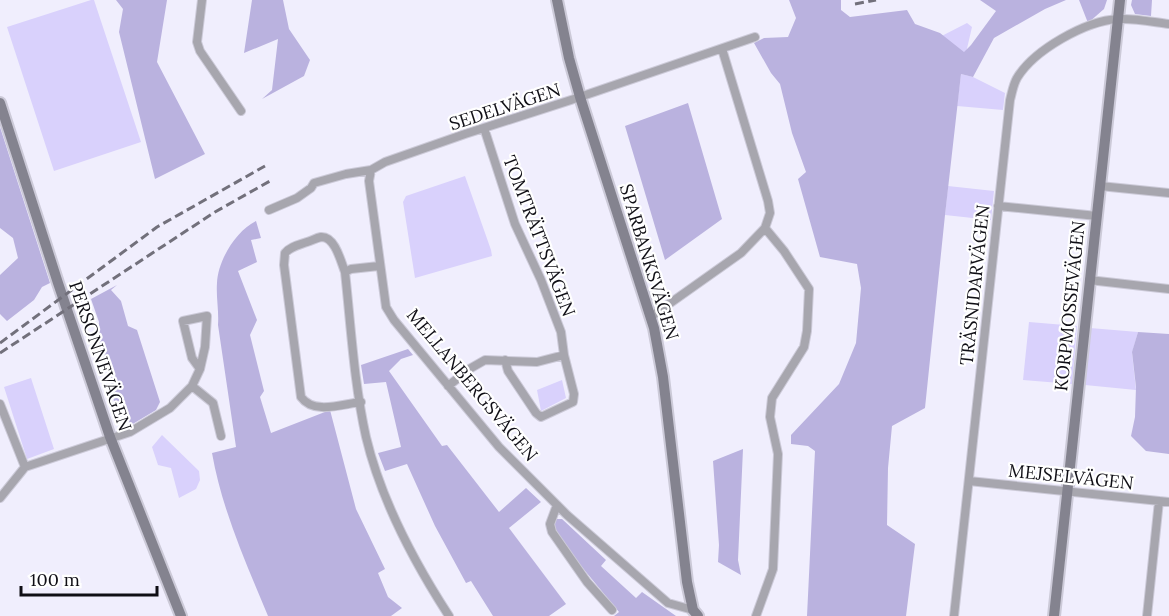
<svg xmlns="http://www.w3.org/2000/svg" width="1169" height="616" viewBox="0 0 1169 616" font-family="Lora,serif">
  <rect width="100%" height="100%" fill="#f0eefd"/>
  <!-- green -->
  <path fill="#d9d1fc" d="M91,0H94L141,142L54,171L7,27Z
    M967,23L972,27L962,70L928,43Z
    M961,74L973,77L1005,93L1003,110L957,106Z
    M465,176L491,250L492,256L415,278L403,202L406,196Z
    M948,186L994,191L991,220L945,215Z
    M1029,322L1077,326L1072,384L1023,380Z
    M1090,328L1138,332L1132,353L1136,390L1085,385Z
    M31,378L54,449L27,459L4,387Z
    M562,380L566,398L541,411L537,390Z
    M162,435L199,471L200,480L196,489L179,498L171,468L158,465L152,447Z"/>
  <!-- forest -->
  <path fill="#bab2df" d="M116,0H167L157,62L205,154L155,179L119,32L123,9Z
    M252,0H283L289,29L310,60L304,76L262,99L272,90L278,39L244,53Z
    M789,0H841V10L850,17L907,10L915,24L940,33L964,52L971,45L996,11L980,0H1066L1045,9L994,38L973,77L961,74L945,215L925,408L892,426L888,468L887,525L915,544L906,616H807L815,451L808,446L791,444V435L839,384L856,343L861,288L857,264L820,257L798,179L806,172L792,133L780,84L771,73L754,43L764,38L788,37L796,18Z
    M1079,0H1107L1104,9L1088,23Z
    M1132,0H1152L1151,16L1135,14L1131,5Z
    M688,103L722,219L665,260L625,126Z
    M0,127L50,283L42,287L34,300L7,321L0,314V275L18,258L13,238L0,228Z
    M256,221L261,238L251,240L257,262L238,271L257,320L250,335L264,391L260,397L271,433L330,410L356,509L385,569L378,573L388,597L402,608L391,616H268C246,563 222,510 212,453L236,447L218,325C219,311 216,297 217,283C218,260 236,231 256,221Z
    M117,285L111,290L121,301L128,326L137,330L160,402L156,410L131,425L114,401L110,375L103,365L98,350L99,322L91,299Z
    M1138,332L1169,334V454L1146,451L1131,436L1135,417L1136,387L1132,352Z
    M408,349L413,355L401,359L389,371L442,446L447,445L499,512L526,488L541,502L509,528L566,604L549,616H493L471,581L466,583L435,526L407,464L385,471L378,453L401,447L386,382L364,384L361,365Z
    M743,449L738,560L741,575L718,562L719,545L713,461Z
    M554,519H562L606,560L601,566L636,598L642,592L676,616H614L619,612L553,532Z"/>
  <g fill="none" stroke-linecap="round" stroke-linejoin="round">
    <!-- street casing -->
    <g stroke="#cccad8" stroke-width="10">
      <path id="street" d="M202,0L197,42L200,51L241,111
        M484,128L515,224L541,280L561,332L564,355L574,394L573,402L541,417L536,413L508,371L505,360
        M371,170L369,181L386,307L394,320L499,447L567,515L668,603L693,610
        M1100,186L1169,193
        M998,206L1097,216
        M269,210L297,198L311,188L314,183L346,174L371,170L385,162L465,134L571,100L755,37
        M379,266L351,269L345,272C351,327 354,383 366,437C381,500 414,562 449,616
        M345,272C341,262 335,236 321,237C316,238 311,241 307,242C299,245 291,246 285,253L284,265L301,397C314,415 342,404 361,402
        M1089,280L1169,289
        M652,316L741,253L765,228L770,213L768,201L722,49
        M192,386L213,403L221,436
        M448,386L471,368L485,360L537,362L564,355
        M0,404L25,467
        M969,481L1169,502
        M0,498L25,467L130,432L170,408L192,386L200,369L205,347L207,316L183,321L192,358L200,369
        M557,505L550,524L552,532L587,582L612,610
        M756,616L773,569L778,454L770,417L772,398L804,347L807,331L809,289L784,251L765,228
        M954,616L1010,100C1012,93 1013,85 1017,78C1034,50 1085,21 1118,19C1134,18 1153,22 1169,24
        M1147,616L1159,501"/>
    </g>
    <!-- secondary casing -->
    <g stroke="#cccad8" stroke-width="14">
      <path id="secondary" d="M557,0L569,58L580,97L654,328L663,377L687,582L693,610L698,616
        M0,103L58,283L110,437L181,616
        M1054,616L1120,0"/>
    </g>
    <!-- street -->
    <use href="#street" stroke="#a7a6ae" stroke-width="8"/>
    <!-- secondary -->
    <use href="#secondary" stroke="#84838f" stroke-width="10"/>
    <!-- rail -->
    <path stroke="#72707b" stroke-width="3" stroke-dasharray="9 4.5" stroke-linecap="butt" d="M855,4L876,0
      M0,343L157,227L265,166
      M0,353L215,212L270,181"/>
  </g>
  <g text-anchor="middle" stroke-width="4.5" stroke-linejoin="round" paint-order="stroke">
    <!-- street labels -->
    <g font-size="18" fill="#0f0e15" stroke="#fff">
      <text transform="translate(505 107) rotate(-18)" y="6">SEDELVÄGEN</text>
      <text transform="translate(539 236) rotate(69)" y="6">TOMTRÄTTSVÄGEN</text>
      <text transform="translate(649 262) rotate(73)" y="6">SPARBANKSVÄGEN</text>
      <text transform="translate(975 285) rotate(-84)" y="6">TRÄSNIDARVÄGEN</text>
      <text transform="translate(1070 306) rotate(-84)" y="6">KORPMOSSEVÄGEN</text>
      <text transform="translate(100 356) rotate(71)" y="6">PERSONNEVÄGEN</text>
      <text transform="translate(472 385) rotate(50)" y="6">MELLANBERGSVÄGEN</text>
      <text transform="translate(1071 477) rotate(6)" y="6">MEJSELVÄGEN</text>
    </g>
  </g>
  <!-- scale -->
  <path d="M21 586v9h136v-9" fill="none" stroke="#0f0e15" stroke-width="3"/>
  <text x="30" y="586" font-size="18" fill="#0f0e15" stroke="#ffffff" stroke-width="4.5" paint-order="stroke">100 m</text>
</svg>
